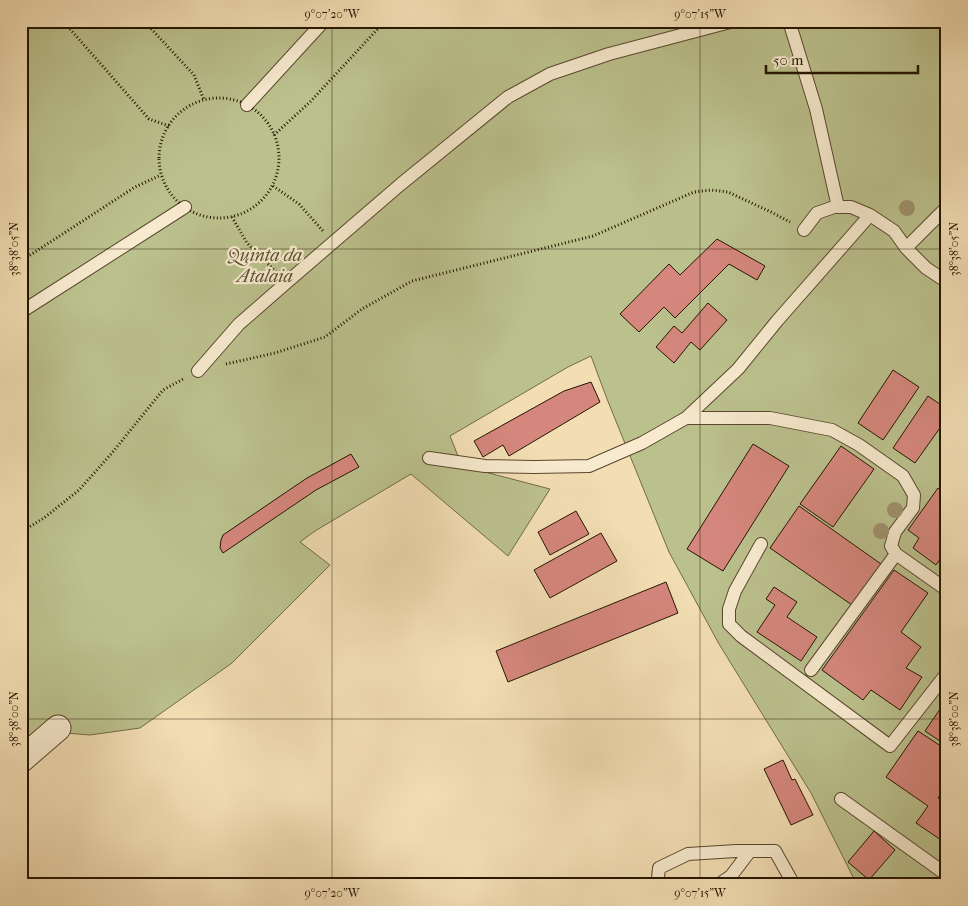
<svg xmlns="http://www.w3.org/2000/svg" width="968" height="906" viewBox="0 0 968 906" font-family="'IM FELL French Canon',serif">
  <rect width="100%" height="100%" fill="#f3deb4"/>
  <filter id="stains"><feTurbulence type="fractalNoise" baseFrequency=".004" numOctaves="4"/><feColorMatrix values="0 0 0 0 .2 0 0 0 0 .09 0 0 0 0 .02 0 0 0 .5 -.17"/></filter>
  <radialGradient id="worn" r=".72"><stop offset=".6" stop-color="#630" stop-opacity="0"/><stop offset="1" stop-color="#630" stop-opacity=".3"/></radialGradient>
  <!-- green -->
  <path fill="#bbc18d" stroke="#706b46" d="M21,21H947V885H857L811,793L719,644L669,552L607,399L591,356L568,367L450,436L462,466L550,489L508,556L411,474L315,531L300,542L330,565L232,663L140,728L90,735L40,731L21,747Z"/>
  <!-- building -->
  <path fill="#d5877d" stroke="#261500" d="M717,239L765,266L757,280L729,264L675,318L664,307L639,332L620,314L669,264L680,275Z
    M708,303L727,320L700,350L691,342L674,363L656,347L674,326L682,333Z
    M893,370L919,387L883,440L858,423Z
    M591,382L600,402L509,456L503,445L483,457L474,441L564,391Z
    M928,396L947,409V418L915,463L893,448Z
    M753,444L789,466L723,571L687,549Z
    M841,446L874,469L833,527L800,504Z
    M351,454L359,467L316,490L223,553L220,548L221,540L223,535L307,478Z
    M938,488L947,494V549L936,565L913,548L919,538L908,530Z
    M799,506L881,564L852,605L770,548Z
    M576,511L589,534L550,555L538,532Z
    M601,533L617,561L550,598L534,570Z
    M894,570L928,593L901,632L921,647L906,668L922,677L900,710L871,690L863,700L822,670Z
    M666,582L678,613L508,682L496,651Z
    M774,587L797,602L787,617L817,637L801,661L757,632L775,605L766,599Z
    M947,699V746L925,731Z
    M918,731L947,750V785L938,798L947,804V844L916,823L928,806L886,777Z
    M783,760L792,780L795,779L813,815L791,825L764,769Z
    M874,831L895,850L869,880L848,862Z"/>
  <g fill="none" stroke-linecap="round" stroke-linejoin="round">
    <!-- lane casing -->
    <g stroke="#59472d" stroke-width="14">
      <path id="lane" d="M789,21L816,109L838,207
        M247,105L324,21
        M804,230L817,213L834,207H851L870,215L894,231L906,248L926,268L947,282
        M906,248L947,207
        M21,312L185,207
        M198,371L239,324L286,283L401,184L508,97L550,74L609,54L734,21
        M686,418H770L832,430L859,445L903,476L914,495L913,508L895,532L891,546L896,554L947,590
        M429,458L485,466L534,467L589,466L642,443L686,418L738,369L777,321L870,215
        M761,544L735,591L729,609V624L741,636L890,746L947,673
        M811,670L896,554
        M841,799L947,875
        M660,885L658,878L659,868L688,854L736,851H775L794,885
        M718,885L731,876L750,851"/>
    </g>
    <!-- street casing -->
    <g stroke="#59472d" stroke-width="27">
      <path id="street" d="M21,760L58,728"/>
    </g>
    <!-- path -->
    <path stroke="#261500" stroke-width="3" stroke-dasharray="1 2.5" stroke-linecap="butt" d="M63,21L149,119L169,126
      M144,21L194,75L204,100
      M21,31L37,21
      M159 158a60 60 0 1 1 120 0a60 60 0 1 1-120 0Z
      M274,135L310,102L385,21
      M273,186L299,204L323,231
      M232,217L247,243L276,272
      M21,261L135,187L161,175
      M226,364L275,353L325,337L362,309L412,281L593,236L694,192L711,190L728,192L773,213L790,222
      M21,532L44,518L79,490L112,453L163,390L185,378"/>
    <!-- lane -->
    <use href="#lane" stroke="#f7eace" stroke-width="12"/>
    <!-- street -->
    <use href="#street" stroke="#f7eace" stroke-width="25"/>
  </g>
  <!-- trees -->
  <g fill="#9f906c">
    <circle cx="907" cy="208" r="8"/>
    <circle cx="895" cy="510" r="8"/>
    <circle cx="881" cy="531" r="8"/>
  </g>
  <!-- ticks -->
  <path fill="none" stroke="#261500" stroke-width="1" stroke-opacity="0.45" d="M332,21V885M700,21V885M21,249H947M21,719H947"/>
  <g text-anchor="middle" stroke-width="4.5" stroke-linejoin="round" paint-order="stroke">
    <!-- park labels -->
    <g font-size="18" font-style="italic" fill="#5a5131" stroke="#f7eace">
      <text x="265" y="261">Quinta da<tspan x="265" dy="21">Atalaia</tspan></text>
    </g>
  </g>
  <!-- margin -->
  <rect width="968" height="906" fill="none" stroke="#f3deb4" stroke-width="55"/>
  <!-- scale -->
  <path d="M766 65v8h152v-8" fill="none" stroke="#261500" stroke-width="2.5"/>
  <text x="773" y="65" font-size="15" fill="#261500" stroke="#f7eace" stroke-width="4" paint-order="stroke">50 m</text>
  <rect x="28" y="28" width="912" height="850" fill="none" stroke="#261500" stroke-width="2"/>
  <g font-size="12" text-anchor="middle" fill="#261500">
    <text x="332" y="18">9°07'20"W</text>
    <text x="700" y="18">9°07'15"W</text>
    <text transform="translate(14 249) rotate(-90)" y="4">38°38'05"N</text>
    <text transform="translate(954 249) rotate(-90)" y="4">38°38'05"N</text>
    <text transform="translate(14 719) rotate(-90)" y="4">38°38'00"N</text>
    <text transform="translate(954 719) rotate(-90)" y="4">38°38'00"N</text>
    <text x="332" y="897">9°07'20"W</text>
    <text x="700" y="897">9°07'15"W</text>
  </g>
  <rect width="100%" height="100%" filter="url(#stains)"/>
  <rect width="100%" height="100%" fill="url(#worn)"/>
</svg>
